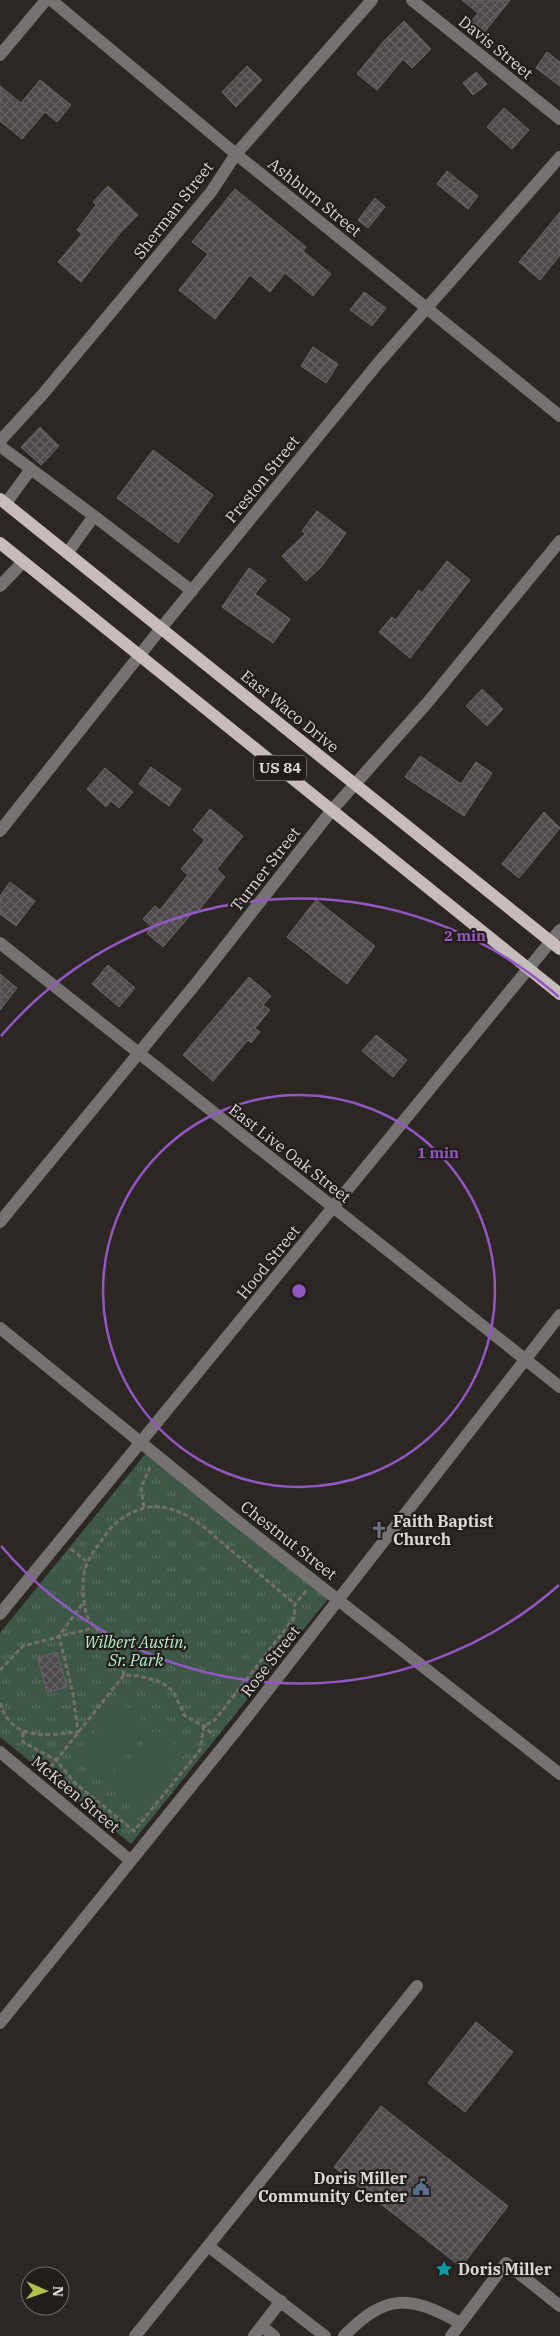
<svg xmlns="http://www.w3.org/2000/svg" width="560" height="2336" viewBox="0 0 560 2336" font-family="'IBM Plex Serif',serif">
  <defs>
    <pattern id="park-tufts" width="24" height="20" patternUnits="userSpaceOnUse" patternTransform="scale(1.25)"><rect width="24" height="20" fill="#3d5847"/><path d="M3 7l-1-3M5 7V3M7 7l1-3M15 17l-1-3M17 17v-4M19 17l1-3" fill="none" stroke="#586f61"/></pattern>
    <pattern id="building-cross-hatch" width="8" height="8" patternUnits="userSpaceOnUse" patternTransform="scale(1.25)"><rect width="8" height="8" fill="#50494c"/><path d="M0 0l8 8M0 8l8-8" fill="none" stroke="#696265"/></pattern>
  </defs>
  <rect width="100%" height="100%" fill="#2d2723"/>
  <!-- park -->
  <path fill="url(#park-tufts)" d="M147,1452L328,1599L131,1844L0,1737V1633Z"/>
  <!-- pitch -->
  <path fill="#3d5847" d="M120,1701L150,1726L108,1777L78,1752Z
    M155,1729L185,1754L143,1805L113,1780Z"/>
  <!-- building -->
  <path fill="url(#building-cross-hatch)" stroke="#6d6568" d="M462,0H510L483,34L470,23L478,13Z
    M404,21L431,49L412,68L403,59L377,90L357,74L383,42Z
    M547,52L560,62V86L536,68Z
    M247,66L262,80L236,107L222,92Z
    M476,72L487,84L473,95L463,83Z
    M40,80L71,105L57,122L45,112L22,139L0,121V86L21,103Z
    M504,108L529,130L512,149L487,127Z
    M447,171L478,196L468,209L437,184Z
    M108,186L138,215L120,233L81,282L58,262L82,234L77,230L96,205L93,202Z
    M235,189L306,247L303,251L331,274L313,296L285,273L270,292L250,275L215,319L179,290L208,254L192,242Z
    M375,198L385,207L368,228L358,220Z
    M560,212V255L540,280L519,262Z
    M364,292L386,308L372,326L350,310Z
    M313,347L338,364L326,383L301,366Z
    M40,427L59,446L41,465L21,447Z
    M153,450L213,495L178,543L117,498Z
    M317,511L346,533L322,566L306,581L282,556L305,534L302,531Z
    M447,561L470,580L410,658L379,632L392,617L396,620L419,590L422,593Z
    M249,568L266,580L255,594L290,619L273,643L222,607Z
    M482,689L503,709L487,726L466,706Z
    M420,756L461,784L476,762L492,773L464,816L405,777Z
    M151,767L181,789L169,806L139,784Z
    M105,768L133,792L119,808L111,801L106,807L87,789Z
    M210,809L243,836L217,869L225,877L196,914L193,912L163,947L147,933L152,927L143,919L155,906L160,910L188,875L181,869L205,840L193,830Z
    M544,812L560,828L519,878L502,864Z
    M10,882L35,901L16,926L0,914V896Z
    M316,900L375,946L347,984L287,937Z
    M108,965L135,988L119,1007L92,984Z
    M0,974L17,988L0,1010Z
    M249,977L271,996L263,1005L270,1010L255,1028L260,1032L251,1043L248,1040L213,1081L183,1055Z
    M376,1035L407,1060L393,1077L362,1051Z
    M57,1652L67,1687L47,1692L38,1658Z
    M476,2022L513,2052L465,2112L428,2083Z
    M381,2106L508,2206L461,2267L334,2167Z"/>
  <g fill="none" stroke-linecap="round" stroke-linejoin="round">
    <!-- path -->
    <path stroke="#736e6a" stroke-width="3" stroke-dasharray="5 2.5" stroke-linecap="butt" d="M144,1507L141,1488L150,1467
      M71,1549L86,1561
      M0,1670L23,1646L93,1628
      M124,1675C122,1665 119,1652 112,1643C98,1626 87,1629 84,1601C80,1567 88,1559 107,1533C114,1523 123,1517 133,1512C173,1493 206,1529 234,1553C255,1570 275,1587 295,1604
      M0,1703C12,1742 47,1735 78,1732L73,1694L59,1636L83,1603
      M23,1732V1742L56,1760L75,1783L134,1831L200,1750L204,1726L215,1720L294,1618L295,1604L306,1591
      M46,1773L124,1675L139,1676L161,1682L173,1691L185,1716L204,1726L214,1736"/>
    <!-- minor -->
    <path stroke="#767272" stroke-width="12" d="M51,0L236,154L560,416
      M412,0L560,119
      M0,55L46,0
      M0,441L43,394L211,192L236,154L372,0
      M0,446L94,516
      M6,503L31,469
      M68,552L94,516L192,591
      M0,586L23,562
      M0,831L162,627L379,362L560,157
      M0,943L560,1387
      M0,1222L198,981L332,810L428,702L560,541
      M0,1328L236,1520L560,1774
      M0,1614L560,930
      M0,1752L131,1861
      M0,2023L243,1722L560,1315
      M208,2246L417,1986
      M262,2326L274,2336
      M135,2336L208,2246L325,2336
      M254,2336L281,2301
      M344,2336C386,2293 410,2295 460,2323
      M451,2336L506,2263L560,2306"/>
    <!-- major -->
    <path stroke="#c5bdbc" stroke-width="12" d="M0,499L560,949
      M0,543L560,994"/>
  </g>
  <!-- distance rings -->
  <g fill="none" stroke="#9357c5" stroke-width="2.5">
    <circle cx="299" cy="1291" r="196"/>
    <path d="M559 1585A392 392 0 0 1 1 1546M1 1036A392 392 0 0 1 559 997"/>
  </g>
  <!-- icons -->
  <defs>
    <g id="church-bare" transform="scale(1.35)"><path d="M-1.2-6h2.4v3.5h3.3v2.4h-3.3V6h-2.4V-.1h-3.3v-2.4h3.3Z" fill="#6b7280" stroke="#231d1a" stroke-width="2.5" paint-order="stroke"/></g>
    <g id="civic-bare" transform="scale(1.35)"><path d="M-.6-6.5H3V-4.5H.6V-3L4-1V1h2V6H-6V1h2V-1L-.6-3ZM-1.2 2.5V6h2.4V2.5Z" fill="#5c6f8a" stroke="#231d1a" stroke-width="2.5" paint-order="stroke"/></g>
    <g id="sight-bare" transform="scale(1.35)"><path d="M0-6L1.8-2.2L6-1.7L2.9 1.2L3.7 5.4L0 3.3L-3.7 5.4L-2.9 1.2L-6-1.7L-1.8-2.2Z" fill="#0f9aa8" stroke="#231d1a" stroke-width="2.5" paint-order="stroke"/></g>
  </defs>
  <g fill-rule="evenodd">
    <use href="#church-bare" x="379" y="1530"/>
    <use href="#civic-bare" x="421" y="2187"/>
    <use href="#sight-bare" x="444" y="2269"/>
  </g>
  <g text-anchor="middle" stroke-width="4.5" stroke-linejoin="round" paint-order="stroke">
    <!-- shield labels -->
    <rect fill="#231d1a" stroke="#a4a09e" stroke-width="1" x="254" y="755.5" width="52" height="25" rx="4"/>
    <g font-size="15" font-weight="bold" fill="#dcd8d6">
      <text x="280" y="773">US 84</text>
    </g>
    <!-- street labels -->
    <g font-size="16" fill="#dcd8d6" stroke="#231d1a">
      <text transform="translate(496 47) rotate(39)" y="6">Davis Street</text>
      <text transform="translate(315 197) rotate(39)" y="6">Ashburn Street</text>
      <text transform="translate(173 210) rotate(-52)" y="6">Sherman Street</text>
      <text transform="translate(262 479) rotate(-51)" y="6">Preston Street</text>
      <text transform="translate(290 711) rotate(39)" y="6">East Waco Drive</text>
      <text transform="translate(265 869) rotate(-52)" y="6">Turner Street</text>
      <text transform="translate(290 1153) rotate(38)" y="6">East Live Oak Street</text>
      <text transform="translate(268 1262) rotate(-51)" y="6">Hood Street</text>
      <text transform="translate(289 1540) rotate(38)" y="6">Chestnut Street</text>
      <text transform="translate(270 1661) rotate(-52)" y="6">Rose Street</text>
      <text transform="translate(76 1794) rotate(40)" y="6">McKeen Street</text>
    </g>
    <!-- poi labels -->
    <g font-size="16" font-weight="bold" fill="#dcd8d6" stroke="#231d1a" text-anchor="start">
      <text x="393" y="1527">Faith Baptist<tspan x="393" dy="18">Church</tspan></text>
      <text x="407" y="2184" text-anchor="end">Doris Miller<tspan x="407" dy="18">Community Center</tspan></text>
      <text x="458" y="2275">Doris Miller</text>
    </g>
    <!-- park labels -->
    <g font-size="16" font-style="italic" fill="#b2f2c8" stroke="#231d1a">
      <text x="136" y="1648">Wilbert Austin,<tspan x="136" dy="18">Sr. Park</tspan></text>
    </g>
  </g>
  <circle cx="299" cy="1291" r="8" fill="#9357c5" stroke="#231d1a" stroke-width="2.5"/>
  <g font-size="15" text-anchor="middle" font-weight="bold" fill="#9357c5" stroke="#231d1a" stroke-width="4.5" stroke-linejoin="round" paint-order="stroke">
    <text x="465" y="941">2 min</text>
    <text x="438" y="1158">1 min</text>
  </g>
  <!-- north arrow -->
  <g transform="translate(45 2291) rotate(92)"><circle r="24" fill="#231d1a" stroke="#6d6865"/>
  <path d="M0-4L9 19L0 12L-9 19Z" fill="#b2c34c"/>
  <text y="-8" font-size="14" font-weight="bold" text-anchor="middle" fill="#dcd8d6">N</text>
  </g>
</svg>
